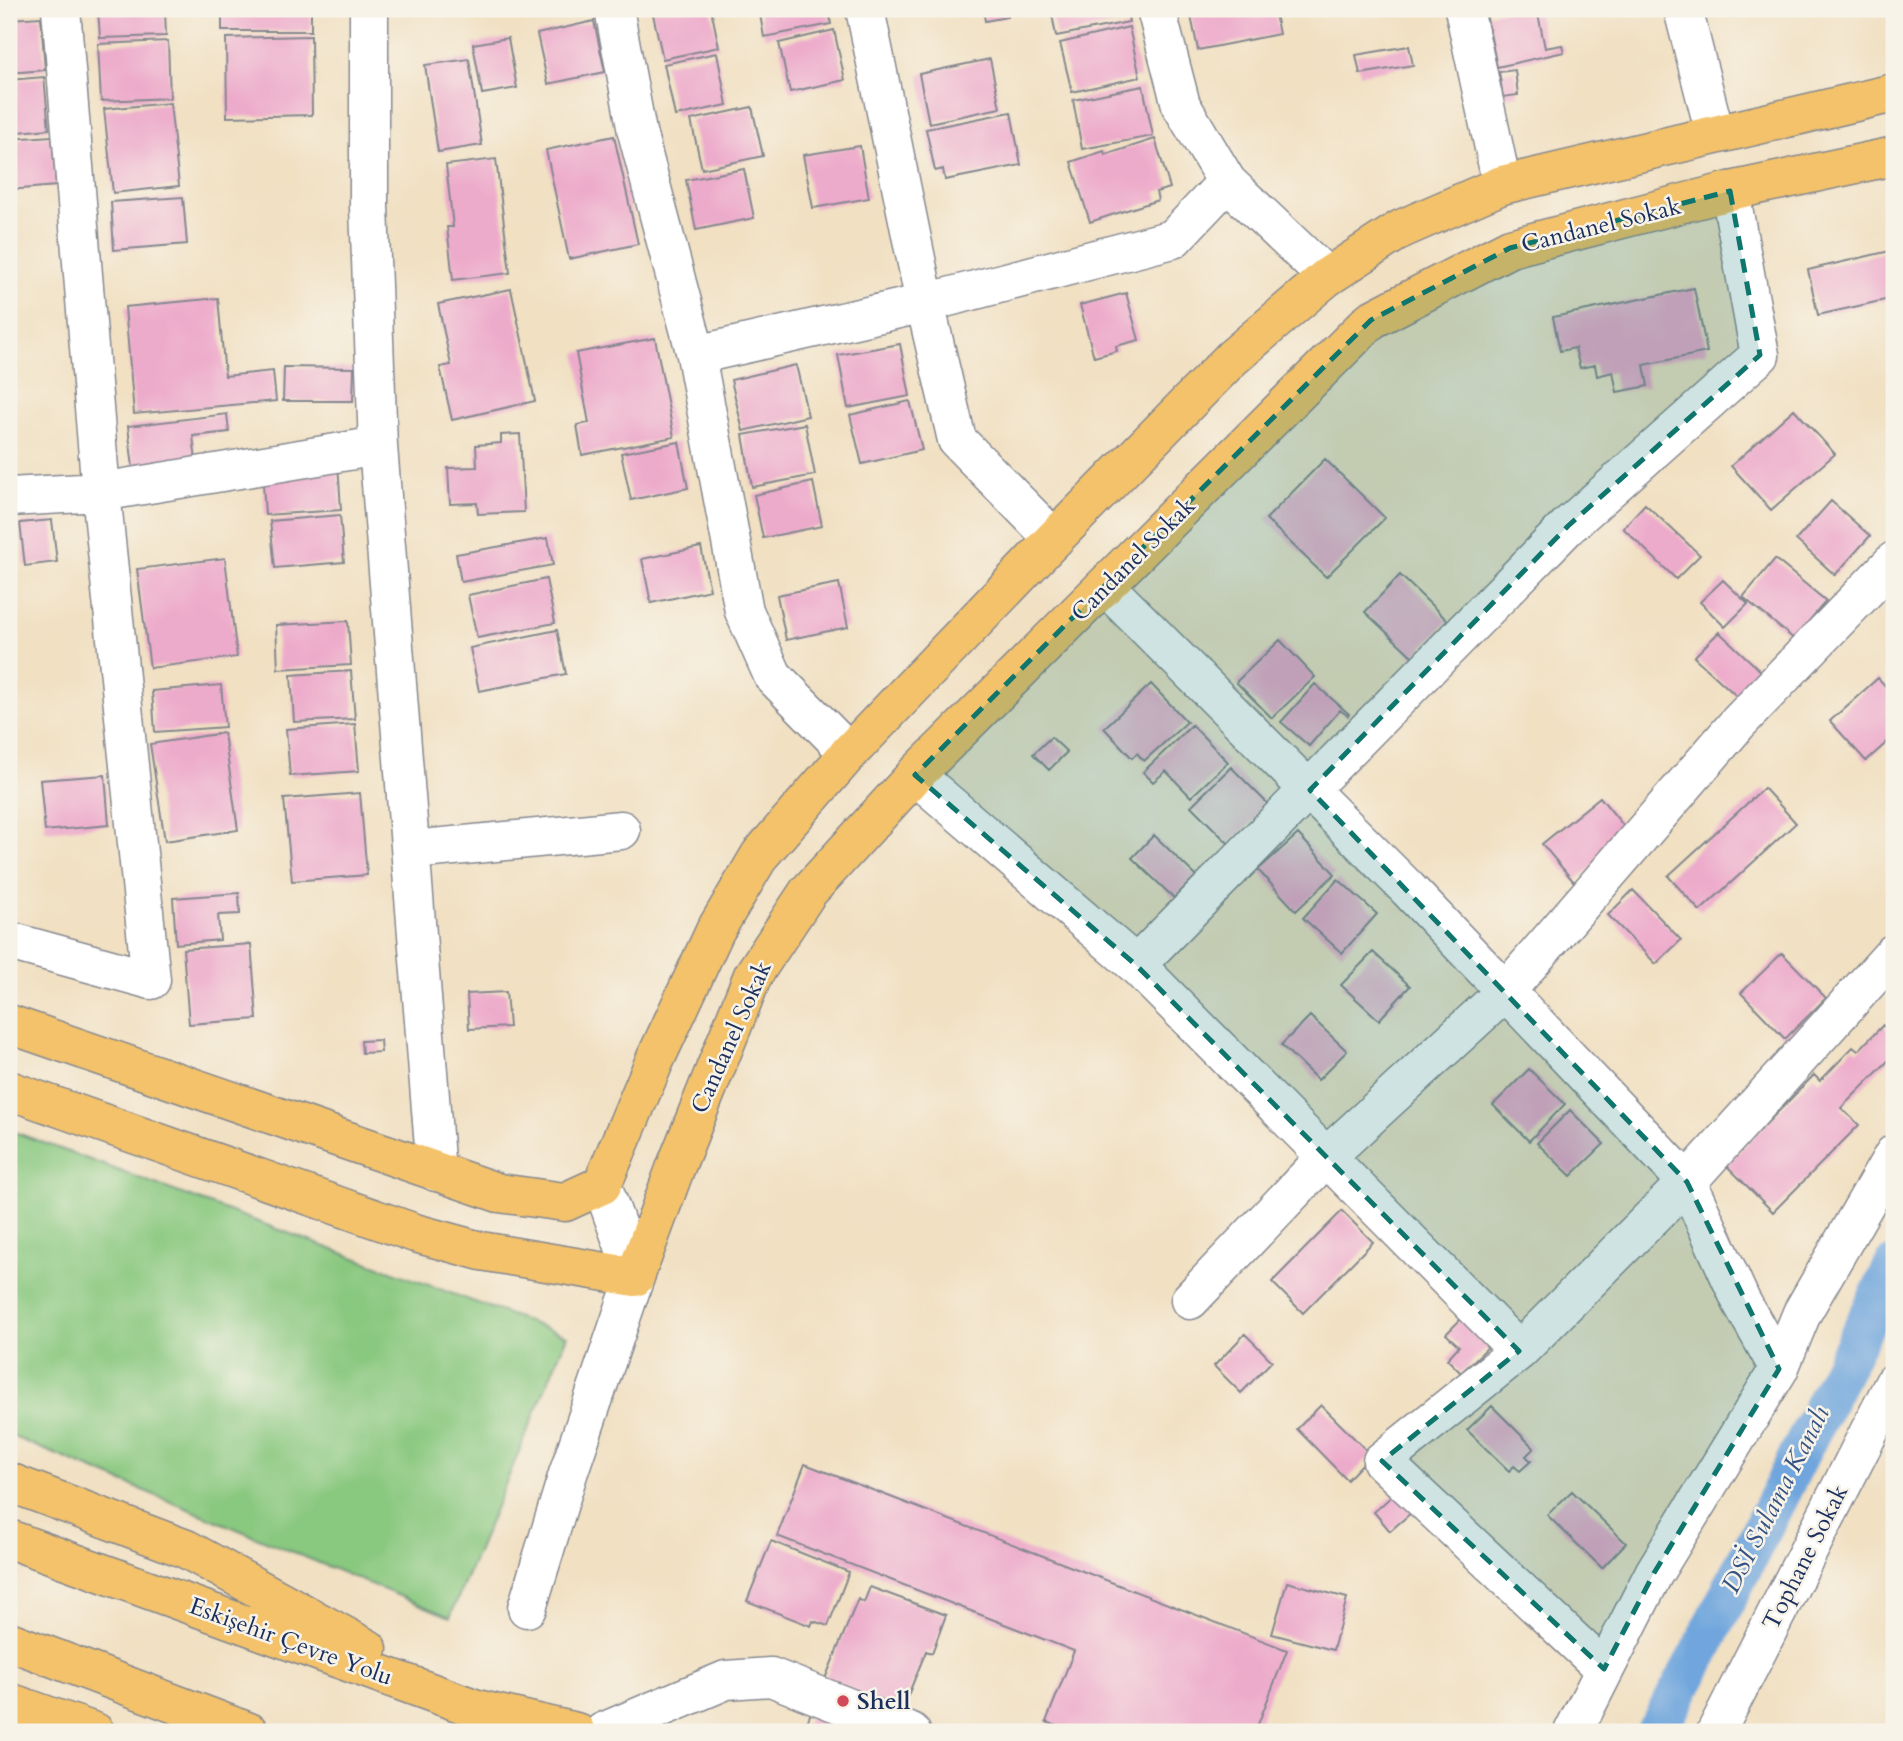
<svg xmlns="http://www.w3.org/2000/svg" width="1903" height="1741" viewBox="0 0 1903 1741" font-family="Cardo,serif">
  <rect width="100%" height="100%" fill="#f7f3e8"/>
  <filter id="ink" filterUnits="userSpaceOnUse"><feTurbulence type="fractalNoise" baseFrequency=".0143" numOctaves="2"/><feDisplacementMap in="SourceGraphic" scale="14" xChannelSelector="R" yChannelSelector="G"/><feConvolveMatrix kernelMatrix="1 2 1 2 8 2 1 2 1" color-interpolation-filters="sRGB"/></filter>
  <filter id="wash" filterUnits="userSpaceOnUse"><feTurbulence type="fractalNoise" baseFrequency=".00686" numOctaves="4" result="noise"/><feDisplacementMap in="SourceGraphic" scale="28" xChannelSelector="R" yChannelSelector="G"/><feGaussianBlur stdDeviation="1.57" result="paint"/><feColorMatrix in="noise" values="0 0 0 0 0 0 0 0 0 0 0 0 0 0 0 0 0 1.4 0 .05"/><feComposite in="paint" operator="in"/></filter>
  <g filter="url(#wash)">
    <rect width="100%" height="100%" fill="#f1e0c2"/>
    <!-- green -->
    <path fill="#89c87f" stroke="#527c6e" stroke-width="2" d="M9,1130L567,1336L450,1617L9,1435Z"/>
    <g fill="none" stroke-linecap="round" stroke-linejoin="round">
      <!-- canal -->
      <path stroke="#6fa6dd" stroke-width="40" d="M1656,1732L1699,1654L1894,1266"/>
    </g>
    <g id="blocks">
      <!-- building -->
      <path fill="#edabcb" d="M98,9H165L166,36L100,38Z
        M222,9H311V31H222Z
        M711,9L719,47L663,59L652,10Z
        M759,9H828L831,24L764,37Z
        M983,9H1006L1007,17L985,21Z
        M1051,9H1127L1129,22L1056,36Z
        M1228,9H1274L1279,34L1198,50L1191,16Z
        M1511,9H1537L1545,48L1562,45L1564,52L1497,67L1486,14Z
        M41,17L45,70L9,73V19Z
        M594,21L605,72L548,84L537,34Z
        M1129,27L1140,77L1072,92L1060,43Z
        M834,30L845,80L790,92L779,43Z
        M311,36L312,115L227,117L226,38Z
        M508,38L517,88L482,94L473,44Z
        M168,41L170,98L101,101L98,44Z
        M1409,46L1413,65L1360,74L1356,55Z
        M717,53L727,105L675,116L664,64Z
        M469,59L482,145L438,152L425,65Z
        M990,59L1000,108L929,123L919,74Z
        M1515,70L1518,95L1503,97L1499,72Z
        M44,77L49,129L9,133V80Z
        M1143,86L1153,136L1082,149L1073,100Z
        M170,103L179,186L113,193L104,109Z
        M752,107L763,156L702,169L691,120Z
        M1011,112L1021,165L945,180L943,169L935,171L926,129Z
        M52,136L56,186L9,190V139Z
        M614,136L638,244L569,259L546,150Z
        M1155,139L1170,188L1156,192L1158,200L1090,222L1071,162L1104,151L1105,155Z
        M860,146L869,198L813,208L803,155Z
        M496,159L510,273L453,280L447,227H453L446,165Z
        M744,169L754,218L696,230L686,180Z
        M183,197L187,244L114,250L111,202Z
        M1894,250V298L1818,315L1808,270Z
        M1694,288L1707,352L1644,365L1648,386L1617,392L1613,372L1597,376L1595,365L1580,368L1575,348L1560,351L1553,317Z
        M511,289L535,401L452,420L440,367L451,365L438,304Z
        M1126,293L1139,340L1116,346L1117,351L1094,357L1080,305Z
        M218,298L225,376L273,371L276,401L134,414L125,307Z
        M655,338L674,437L582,455L577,425L589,423L576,353Z
        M900,344L910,396L848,408L838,355Z
        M796,365L808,416L743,431L731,380Z
        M284,367L354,368L353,401H283Z
        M910,401L922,450L862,464L850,415Z
        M1794,409L1835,454L1771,510L1731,466Z
        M227,414L229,432L193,436L197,469L134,476L128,426Z
        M805,424L815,475L752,487L743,435Z
        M520,434L524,512L478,514L477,503L450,504L448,468L477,467L476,445L501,443V435Z
        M679,442L688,488L631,500L621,453Z
        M1325,459L1385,518L1326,577L1266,519Z
        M338,462L341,510L265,515L262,468Z
        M813,482L822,526L763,538L754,495Z
        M1831,501L1870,536L1835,575L1796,540Z
        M1645,504L1700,555L1676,579L1623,528Z
        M340,515L344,562L275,568L270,521Z
        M52,520L57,562L25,566L20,523Z
        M548,538L553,565L461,582L456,554Z
        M701,547L710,590L651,603L642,559Z
        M225,558L237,657L150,668L137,569Z
        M1775,559L1826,601L1794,639L1743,597Z
        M1400,575L1448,621L1413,657L1365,612Z
        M546,579L555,623L477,638L468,595Z
        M1723,580L1748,604L1725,627L1700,602Z
        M839,583L848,627L786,640L777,595Z
        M348,621L351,665L278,669L276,625Z
        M557,630L566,674L479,691L470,648Z
        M1719,632L1766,676L1742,701L1694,657Z
        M1280,640L1315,677L1272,718L1236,682Z
        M351,671L355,719L294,722L291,675Z
        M1878,678L1894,695V736L1866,761L1830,721Z
        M1151,684L1187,722L1144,761L1137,753L1132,758L1104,728Z
        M1315,684L1349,714L1348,716L1340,710L1309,746L1281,722Z
        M221,685L225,727L155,732L152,691Z
        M355,724L359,771L290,776L286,729Z
        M1192,725L1228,762L1191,797L1166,771L1153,782L1143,772Z
        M224,733L238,830L165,841L150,744Z
        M1051,737L1067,752L1049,770L1033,754Z
        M1231,767L1269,805L1229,844L1191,806Z
        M105,775L109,825L45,831L40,780Z
        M1764,788L1796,823L1700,911L1668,876Z
        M360,793L367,875L292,881L284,799Z
        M1600,797L1631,835L1574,882L1542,844Z
        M1298,834L1335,874L1296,911L1258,870Z
        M1154,835L1196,876L1174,898L1132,858Z
        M1338,879L1377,914L1342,953L1303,918Z
        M1633,890L1681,940L1656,964L1608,915Z
        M239,893L240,914L218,915L220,940L176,944L173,898Z
        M251,944L257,1019L189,1024L183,949Z
        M1373,952L1410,986L1379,1020L1341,985Z
        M1782,953L1826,998L1785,1039L1741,993Z
        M506,992L509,1027L469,1029L467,994Z
        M1310,1016L1347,1051L1318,1080L1281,1045Z
        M1883,1025L1894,1036V1055L1841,1108L1859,1125L1773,1212L1726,1165L1814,1075L1820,1081L1853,1047L1858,1051Z
        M380,1040L381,1052L362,1053L361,1041Z
        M1529,1069L1565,1104L1529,1141L1493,1105Z
        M1570,1110L1604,1144L1571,1176L1537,1143Z
        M1342,1211L1373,1242L1303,1313L1272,1282Z
        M1462,1318L1490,1345L1461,1373L1447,1359L1459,1346L1446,1334Z
        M1245,1334L1272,1361L1241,1393L1214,1366Z
        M1321,1405L1371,1455L1347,1480L1297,1429Z
        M1492,1406L1534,1448L1526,1456L1531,1461L1520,1471L1514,1466L1509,1471L1467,1430Z
        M805,1464L1287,1650L1255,1732H1074L1046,1722L1074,1651L777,1536Z
        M1402,1487L1419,1506L1390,1531L1374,1512Z
        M1572,1491L1626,1543L1602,1568L1547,1515Z
        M771,1541L849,1572L828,1626L813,1621L811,1626L747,1601Z
        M1287,1582L1347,1598L1333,1650L1272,1634Z
        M870,1587L946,1615L932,1653L926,1651L893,1732H803L858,1599L864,1602Z"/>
    </g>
  </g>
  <g filter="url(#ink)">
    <use href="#blocks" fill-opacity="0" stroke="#868890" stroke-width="2"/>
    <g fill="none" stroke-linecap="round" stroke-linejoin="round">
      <!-- minor casing -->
      <g stroke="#868890" stroke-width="41">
        <path id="minor" d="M369,9V206L378,446L436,1172
          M614,9L637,132L696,355L744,611L773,676L849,753
          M865,9L925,303L957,440L1054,539
          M1156,9L1181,105L1227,182L1327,277
          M1464,9L1502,185
          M1683,9L1715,134
          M696,355L925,303L1173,239L1227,182
          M9,497L101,492L378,446
          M1106,587L1408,889L1687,1182L1741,1301L1779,1369L1654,1573L1573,1732
          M915,775L1136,965
          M412,850L621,830
          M9,941L151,980L101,492L61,9
          M1190,1300L1328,1155L1505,992L1738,723L1894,561
          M1519,1351L1136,965L1568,526L1760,355L1730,191
          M1779,1369L1802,1313L1894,1154
          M527,1608L568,1474L635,1277L602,1185
          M1604,1669L1382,1461L1519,1351L1687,1182L1894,953
          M603,1732L726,1680L771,1677L911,1732
          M1716,1732L1894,1383"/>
      </g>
      <!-- major casing -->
      <g stroke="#868890" stroke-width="41">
        <path id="major" d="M9,1024L499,1193L565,1202L602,1185L655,1060L715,931L760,855L849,753L1054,539L1232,358L1327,277L1401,229L1502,185L1894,93
          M9,1090L415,1233L481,1251L635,1277L675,1169L753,975L808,892L915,775L1371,320L1510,248L1730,191L1894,156"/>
      </g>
      <!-- highway casing -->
      <g stroke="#868890" stroke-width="41">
        <path id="highway" d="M9,1482L186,1549L368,1649
          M9,1539L477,1709L576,1732
          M9,1641L249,1732
          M9,1702L95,1732"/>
      </g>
      <!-- minor -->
      <use href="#minor" stroke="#fff" stroke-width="38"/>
      <!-- major -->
      <use href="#major" stroke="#f3c26a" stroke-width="38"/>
      <!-- highway -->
      <use href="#highway" stroke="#f3c26a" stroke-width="38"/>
    </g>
  </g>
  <!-- marked area -->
  <path fill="#0f766e" fill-opacity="0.2" stroke="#0f766e" stroke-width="5" stroke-dasharray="14 9" stroke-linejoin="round" d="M1730,191L1760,355L1568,526L1310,790L1687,1182L1779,1369L1654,1573L1604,1669L1382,1461L1519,1351L1136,965L915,775L1371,320L1510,248Z"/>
  <!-- markers -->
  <circle fill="#d1495b" stroke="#f7f3e8" stroke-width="2.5" cx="843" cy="1701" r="7"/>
  <g text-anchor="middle" stroke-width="5" stroke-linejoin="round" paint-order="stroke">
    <!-- street labels -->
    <g font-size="24" fill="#1b2f5e" stroke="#f7f3e8">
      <text transform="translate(1601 225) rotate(-14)" y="8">Candanel Sokak</text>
      <text transform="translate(1133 559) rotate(-45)" y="8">Candanel Sokak</text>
      <text transform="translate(731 1037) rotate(-66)" y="8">Candanel Sokak</text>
      <text transform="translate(1805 1557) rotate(-63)" y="8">Tophane Sokak</text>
      <text transform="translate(291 1641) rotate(20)" y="8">Eskişehir Çevre Yolu</text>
    </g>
    <!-- poi labels -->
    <g font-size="24" font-weight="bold" fill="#1b2f5e" stroke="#f7f3e8" text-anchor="start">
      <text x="857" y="1709">Shell</text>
    </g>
    <!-- water labels -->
    <g font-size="26" font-style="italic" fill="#345384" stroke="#f7f3e8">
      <text transform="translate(1775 1499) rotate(-63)" y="9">DSİ Sulama Kanalı</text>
    </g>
  </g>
  <!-- margin -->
  <rect width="1903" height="1741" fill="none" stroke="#f7f3e8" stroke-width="35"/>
</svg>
